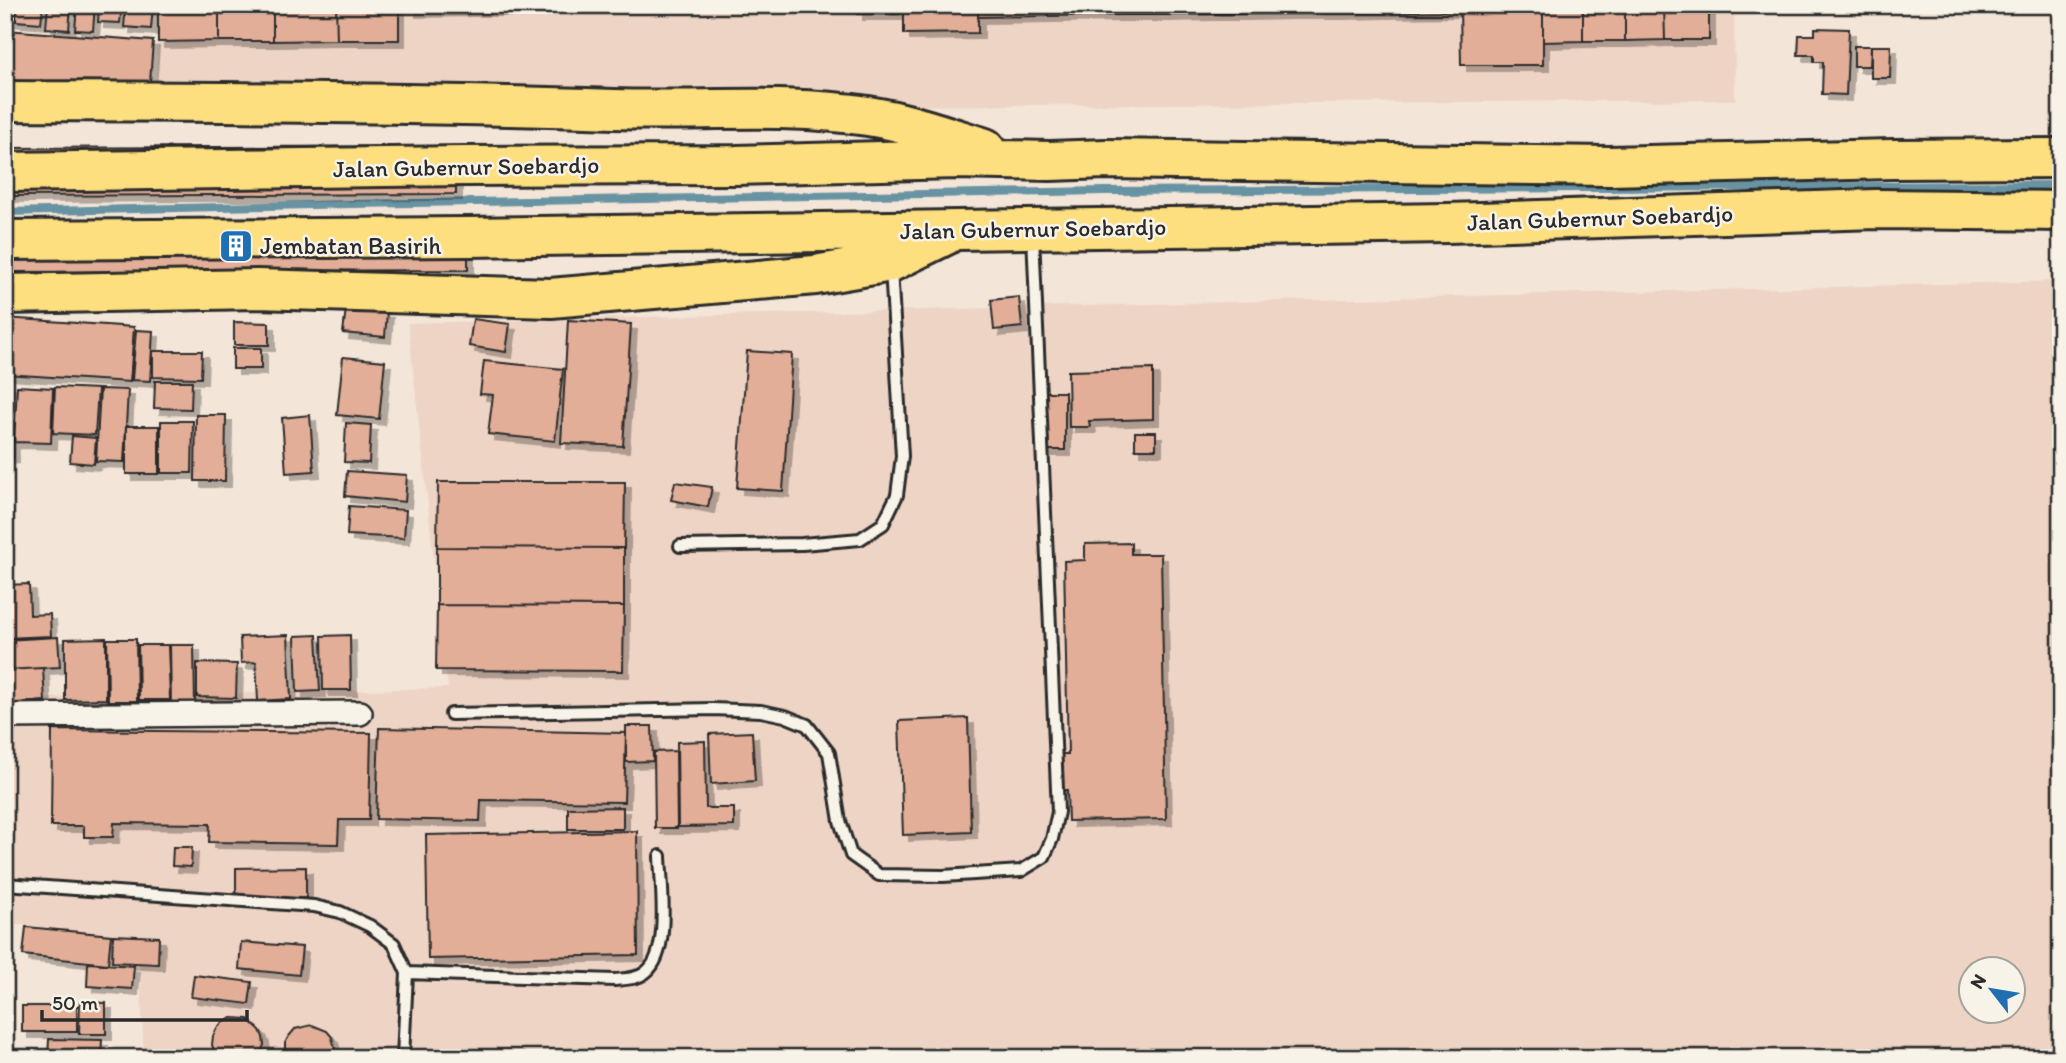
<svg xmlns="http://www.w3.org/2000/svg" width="2066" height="1063" viewBox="0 0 2066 1063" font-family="Itim,sans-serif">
  <defs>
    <filter id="shadow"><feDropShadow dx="6" dy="6" stdDeviation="0" flood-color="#0004"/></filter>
  </defs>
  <rect width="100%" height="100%" fill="#f3e5d8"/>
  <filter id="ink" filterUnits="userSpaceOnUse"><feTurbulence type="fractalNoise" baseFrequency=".0143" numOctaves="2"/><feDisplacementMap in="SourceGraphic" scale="14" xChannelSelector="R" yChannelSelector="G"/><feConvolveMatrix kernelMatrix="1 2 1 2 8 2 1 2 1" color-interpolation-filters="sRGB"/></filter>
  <g filter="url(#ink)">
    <!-- built -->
    <path fill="#eed4c5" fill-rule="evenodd" d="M156,5H1734L1735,100L585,108L157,95Z
      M2061,281V1058H144L139,945L5,922V699L448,688L408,323ZM1972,968H2014V1010H1972Z"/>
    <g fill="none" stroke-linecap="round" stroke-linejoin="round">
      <!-- stream -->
      <path stroke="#6893a2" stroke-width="8" d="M5,212L352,204L1104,191L2061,185"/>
    </g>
    <!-- building -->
    <path fill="#e3ae98" stroke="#2b2b2b" stroke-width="2" filter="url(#shadow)" d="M5,5H17L16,21L5,20Z
      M17,5H43L41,23L16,21Z
      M48,5H71L69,30L46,28Z
      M77,5H95L93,31L75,30Z
      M99,5H122L120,23L98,22Z
      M126,5H153L151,29L124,27Z
      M158,5H219V41L158,42Z
      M219,5H273V41H219Z
      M273,5H336L337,40L273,41Z
      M336,5H399V40H337Z
      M410,5H475V10L410,11Z
      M475,5H535V10H475Z
      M857,5H899V14H857Z
      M904,5H978V33L904,34Z
      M978,5H1048V16L978,17Z
      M1048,5H1122V15L1048,16Z
      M1122,5H1164V15H1122Z
      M1164,5H1206V14L1164,15Z
      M1206,5H1244V14H1206Z
      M1244,5H1290V13L1244,14Z
      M1290,5H1339V13H1290Z
      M1339,5H1381V12L1339,13Z
      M1381,5H1460V11L1381,12Z
      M1460,5H1543V65H1461Z
      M1543,5H1583V41L1543,42Z
      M1583,5H1625V41H1583Z
      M1625,5H1664L1665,40L1625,41Z
      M1664,5H1709V40H1665Z
      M1815,28L1849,29L1846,95L1822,94L1823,62H1814V55H1798L1799,35H1815Z
      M5,30L153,41L149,96L5,86Z
      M1854,46H1871L1870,66H1854Z
      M1871,46H1891L1890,78H1871Z
      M456,146V194L5,196V148Z
      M468,221V270L5,272V223Z
      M1019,297L1022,327L994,330L991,300Z
      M346,308L387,312L385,337L343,333Z
      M5,318L134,327L130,382L5,374Z
      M473,319L510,324L506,352L469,346Z
      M568,320L631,324L623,446L561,443Z
      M234,322L269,323V345H234Z
      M136,330L153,331L150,381L132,380Z
      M233,348H261V369H233Z
      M153,351H202L201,378L153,377Z
      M747,351L792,354L783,491L737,488Z
      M343,357L385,361L379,419L337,415Z
      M484,361L563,369L555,441L488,434L493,395L480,394Z
      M1153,369V419L1089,421L1090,427H1069L1068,371Z
      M155,381H192L191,409L154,408Z
      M5,383H11L13,457L5,458Z
      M17,386L53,388L51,443L14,442Z
      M55,387L98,389L95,435L53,433Z
      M100,389L128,390L124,462L96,461Z
      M1042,392H1065V450H1042Z
      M196,415H226L225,481H195Z
      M310,415L314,471L286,473L282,418Z
      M161,421H193L192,473H161Z
      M346,423L371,425L369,463L344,462Z
      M126,426H159V474H126Z
      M1135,432H1156V449H1135Z
      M72,436L96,438L94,464L70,462Z
      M347,471L407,475L405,502L345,496Z
      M438,482H625L624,548L437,547Z
      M675,482L712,487L708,507L671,500Z
      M349,506L406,510L404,538L347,535Z
      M1131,543V554H1161L1166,819L1068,821L1067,790H1060L1059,754H1068L1064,561L1085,560V544Z
      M437,547L624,548V606L437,605Z
      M29,584L30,615L50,614L51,636L5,638V585Z
      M437,605L624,606L623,671L436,670Z
      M288,635L291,699L258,701L256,662L241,663L240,637Z
      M317,635L320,691L297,692L295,636Z
      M350,635L351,690H323L322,636Z
      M58,637L60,667L5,670V640Z
      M106,638V699L65,700V639Z
      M107,639H136L137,701H108Z
      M138,645H168L170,700H139Z
      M170,645H194L195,707H171Z
      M197,663L237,664L236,698L197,697Z
      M43,668L45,701L5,704V670Z
      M968,718L971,832L903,835L899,721Z
      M626,726H652L653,761L626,762Z
      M379,728L626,733L624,802L481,800L480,821L376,819Z
      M52,730L371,733L369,820H339L338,844L209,842L210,824L114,823L113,837H84V826H51Z
      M752,732L755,781L711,784L709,734Z
      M705,741L706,808H734V826L678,827L677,742Z
      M676,751L677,828H655L654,752Z
      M623,807V829H568V808Z
      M637,831L638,955L428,959L426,835Z
      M173,847H192L191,867L172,866Z
      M306,867V898H236V868Z
      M26,927L111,935L108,964L23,955Z
      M113,935L159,937L158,964L112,962Z
      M241,942L302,947L299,975L239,969Z
      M88,963L134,966L132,989L87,986Z
      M194,975L252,982L249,1004L191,997Z
      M80,1002L106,1003V1034H79Z
      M22,1006H77V1032H22Z
      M232,1018L248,1019L260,1030L263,1037L264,1045L259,1058H217L212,1045L213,1036L217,1028L223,1022Z
      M312,1025L327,1031L332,1037L336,1053L335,1058H285V1043L289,1036L295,1029Z
      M49,1039L102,1040L101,1058H48Z"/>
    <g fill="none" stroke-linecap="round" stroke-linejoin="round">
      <!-- lane casing -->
      <g stroke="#2b2b2b" stroke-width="16">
        <path id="lane" d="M680,546L802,544L860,539L883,524L897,495L902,456L891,268
          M451,714L713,709L761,711L785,716L807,725L829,753L840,821L851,855L879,875L943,876L1021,871L1044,857L1052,839L1058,812L1033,235
          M5,884L314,906L340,912L370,926L394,944L407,973L403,1058
          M407,973L615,980C625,979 638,979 646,972C671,953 661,884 660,856"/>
      </g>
      <!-- street casing -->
      <g stroke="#2b2b2b" stroke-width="28">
        <path id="street" d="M5,716L360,713"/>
      </g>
      <!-- highway casing -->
      <g stroke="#2b2b2b" stroke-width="44">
        <path id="highway" d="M5,101C208,102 411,102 614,109C698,112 785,103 868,116C908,122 946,136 985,148
          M5,172L464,166L736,165L955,159L1050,161L1106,159L1609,166L1892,159L2061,158
          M5,240L468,237L1448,223L1876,209L2061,211
          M5,294L257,289L551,298L815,275L891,262L946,235"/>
      </g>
      <!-- lane -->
      <use href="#lane" stroke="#f7f3e8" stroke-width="10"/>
      <!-- street -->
      <use href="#street" stroke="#f7f3e8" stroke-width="23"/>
      <!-- highway -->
      <use href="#highway" stroke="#fddf80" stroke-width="38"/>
    </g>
  </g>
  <!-- icons -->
  <defs>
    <g id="building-square" transform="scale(1.75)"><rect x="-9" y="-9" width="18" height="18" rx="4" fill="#1f6fb2" stroke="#f7f3e8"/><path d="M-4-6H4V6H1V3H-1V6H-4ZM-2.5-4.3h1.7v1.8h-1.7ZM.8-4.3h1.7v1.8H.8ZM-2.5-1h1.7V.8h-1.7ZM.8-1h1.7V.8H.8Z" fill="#fff"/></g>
  </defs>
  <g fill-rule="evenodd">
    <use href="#building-square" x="236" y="246"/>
  </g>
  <g text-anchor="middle" stroke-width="5" stroke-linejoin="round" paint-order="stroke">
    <!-- street labels -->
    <g font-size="24" fill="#2b2b2b" stroke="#f7f3e8">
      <text transform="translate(466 167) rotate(-1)" y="8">Jalan Gubernur Soebardjo</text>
      <text transform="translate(1600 218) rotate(-2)" y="8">Jalan Gubernur Soebardjo</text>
      <text transform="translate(1033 229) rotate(-1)" y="8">Jalan Gubernur Soebardjo</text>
    </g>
    <!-- poi labels -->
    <g font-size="24" fill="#2b2b2b" stroke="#f7f3e8" text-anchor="start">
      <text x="260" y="254">Jembatan Basirih</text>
    </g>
  </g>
  <!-- margin -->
  <rect width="2066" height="1063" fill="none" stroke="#f7f3e8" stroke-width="28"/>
  <rect x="14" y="14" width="2038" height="1035" fill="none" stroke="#2b2b2b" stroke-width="2.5" filter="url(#ink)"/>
  <!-- north arrow -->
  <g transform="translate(1992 990) rotate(301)"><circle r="33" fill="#f7f3e8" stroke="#a5a39c" stroke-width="2"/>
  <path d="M0-5L12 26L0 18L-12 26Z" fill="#1f6fb2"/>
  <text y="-10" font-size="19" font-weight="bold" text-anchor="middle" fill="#2b2b2b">N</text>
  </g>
  <!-- scale -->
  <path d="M42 1010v10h205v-10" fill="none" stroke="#2b2b2b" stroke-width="3.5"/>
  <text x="52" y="1010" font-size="21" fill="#2b2b2b" stroke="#f7f3e8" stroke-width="5" paint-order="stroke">50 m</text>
</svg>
